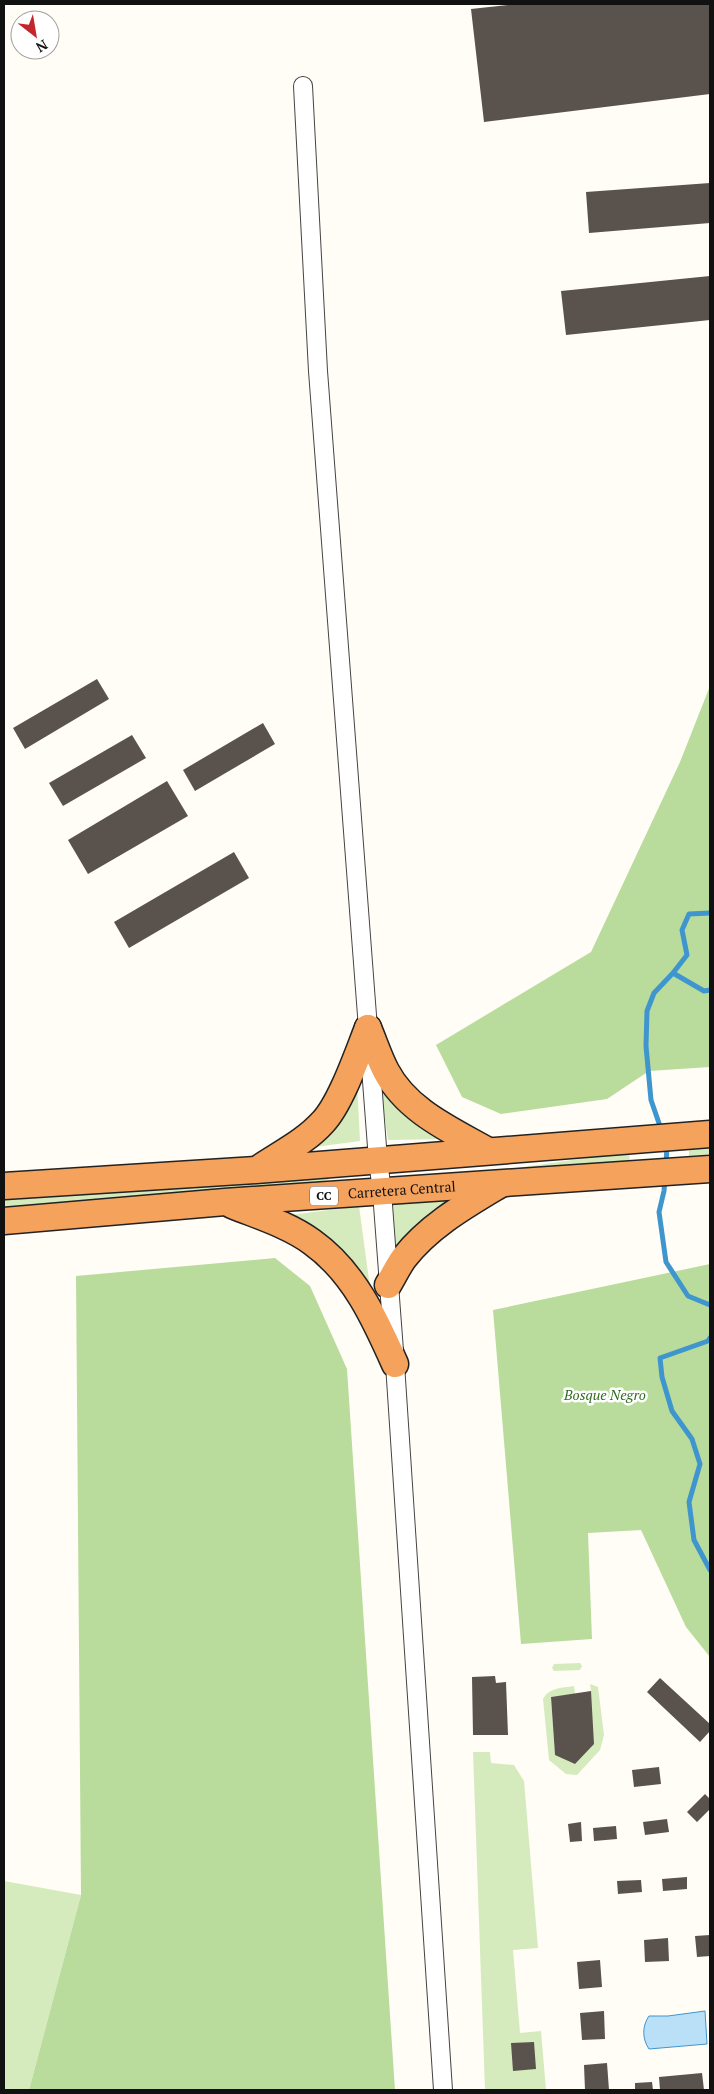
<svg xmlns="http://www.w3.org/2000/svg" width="714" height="2094" viewBox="0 0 714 2094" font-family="'PT Serif',serif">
  <rect width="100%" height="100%" fill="#fffdf5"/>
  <!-- green -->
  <path fill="#d5ebbd" d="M378,1071L447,1139L388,1140Z
    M357,1084L360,1141L300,1149Z
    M710,1145V1154L689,1156V1146Z
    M629,1152L630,1162L495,1171Z
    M315,1176L330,1179L316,1185L4,1208V1199Z
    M458,1195L394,1255L392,1202Z
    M359,1206L371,1295L283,1216Z
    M580,1663L582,1666L580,1670L554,1671L552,1668L554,1664Z
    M590,1684L598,1687L604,1735L600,1750L577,1775L566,1774L549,1760L543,1699C550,1687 562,1688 574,1686L575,1694L551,1697L555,1755L591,1691Z
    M473,1752H490L491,1763L514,1765L524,1781L538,1948L513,1950L520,2033L541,2031L546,2090H485Z
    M4,1881L81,1895L29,2090H4Z"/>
  <!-- forest -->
  <path fill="#b9dc9c" d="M710,686V1067L649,1071L607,1099L501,1114L462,1097L436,1045L591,952L680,762Z
    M275,1258L310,1286L347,1369L395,2090H29L81,1895L76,1276Z
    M710,1264V1657L686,1627L641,1530L588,1533L592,1639L521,1644L493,1310Z"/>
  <!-- water -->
  <path fill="#b9e0f7" stroke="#3f96cf" d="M705,2011L707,2044L649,2049C642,2039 642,2026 649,2016H668Z"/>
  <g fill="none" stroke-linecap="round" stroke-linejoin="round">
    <!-- stream -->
    <path stroke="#3f96cf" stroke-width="5" d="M673,973L704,991L710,990
      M661,1129L651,1100L646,1046L647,1011L654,993L673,973L687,955L682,930L689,914L710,913
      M666,1165L667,1144
      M665,1178L664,1191L659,1212L666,1262L688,1296L710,1305
      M710,1338L708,1341L660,1358L662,1377L672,1411L692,1439L700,1464L689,1502L694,1540L710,1570"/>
  </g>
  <!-- building -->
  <path fill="#5a524d" d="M516,4H710V94L484,122L471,9Z
    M710,183V223L589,233L586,192Z
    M710,276V320L566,335L561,291Z
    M97,679L109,699L25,749L13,728Z
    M263,723L275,744L195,791L183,770Z
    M132,735L146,758L63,806L49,783Z
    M167,781L188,816L88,874L68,840Z
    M234,852L249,878L129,948L114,922Z
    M495,1676L496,1683L506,1682L508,1735H473L472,1677Z
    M660,1678L710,1724V1731L700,1742L647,1692Z
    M591,1691L594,1744L575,1764L555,1755L551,1697Z
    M659,1767L661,1784L634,1787L632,1770Z
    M705,1794L710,1799V1809L697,1822L687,1812Z
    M667,1819L669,1832L645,1835L643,1822Z
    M581,1822L582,1841L570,1842L568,1824Z
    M616,1826L617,1839L594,1841L593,1828Z
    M687,1877V1889L663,1891L662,1879Z
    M641,1880L642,1892L618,1894L617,1881Z
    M710,1935V1956L697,1957L695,1936Z
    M668,1938L669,1961L645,1962L644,1940Z
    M600,1960L602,1987L579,1989L577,1962Z
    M604,2011L605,2039L582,2040L580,2013Z
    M534,2042L536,2069L513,2071L511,2043Z
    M607,2063L609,2090H585L584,2065Z
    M702,2073L704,2090H660L659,2077Z
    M652,2082L653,2090H635V2083Z"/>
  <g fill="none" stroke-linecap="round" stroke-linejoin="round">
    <!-- minor casing -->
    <g stroke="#444" stroke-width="20">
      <path id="minor" d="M303,86L318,371L378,1160L382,1192L395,1364L443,2090"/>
    </g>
    <!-- highway casing -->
    <g stroke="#222" stroke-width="29">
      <g id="highway">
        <path d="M368,1028C374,1042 379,1058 386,1071C407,1111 451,1130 488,1151"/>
        <path d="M261,1167C282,1153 306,1141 323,1122C341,1103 358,1053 368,1028"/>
        <path d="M4,1186L256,1170L710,1134"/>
        <path d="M232,1205C259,1216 289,1225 312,1242C354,1272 375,1319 395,1364"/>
        <path id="s1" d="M4,1221L225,1202L710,1169"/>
        <path d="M388,1285C393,1277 398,1266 404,1258C429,1226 464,1206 499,1185"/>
      </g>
    </g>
    <!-- minor -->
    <use href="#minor" stroke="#fff" stroke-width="18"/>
    <!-- highway -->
    <use href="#highway" stroke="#f5a25d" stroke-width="26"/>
  </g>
  <g text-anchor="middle" stroke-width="5" stroke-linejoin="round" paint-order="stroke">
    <!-- shield labels -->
    <rect fill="#fff" stroke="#585858" stroke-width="1" x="310" y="1186.5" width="28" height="19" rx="4"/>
    <g font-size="12" font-weight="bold" fill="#111">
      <text x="324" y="1200">CC</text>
    </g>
    <!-- street labels -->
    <g font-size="14" fill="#111" stroke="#fff">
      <text dy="5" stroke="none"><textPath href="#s1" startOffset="399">Carretera Central</textPath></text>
    </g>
    <!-- park labels -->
    <g font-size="14" font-style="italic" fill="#2f6b1f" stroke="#fff">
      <text x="605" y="1400">Bosque Negro</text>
    </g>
  </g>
  <!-- border -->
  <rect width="714" height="2094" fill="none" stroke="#111111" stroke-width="10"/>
  <!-- north arrow -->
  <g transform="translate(35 35) rotate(149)"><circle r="24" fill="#ffffff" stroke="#a0a0a0"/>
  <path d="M0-4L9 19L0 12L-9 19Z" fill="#c4262e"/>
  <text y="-8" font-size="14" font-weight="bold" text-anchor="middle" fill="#111111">N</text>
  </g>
</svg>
